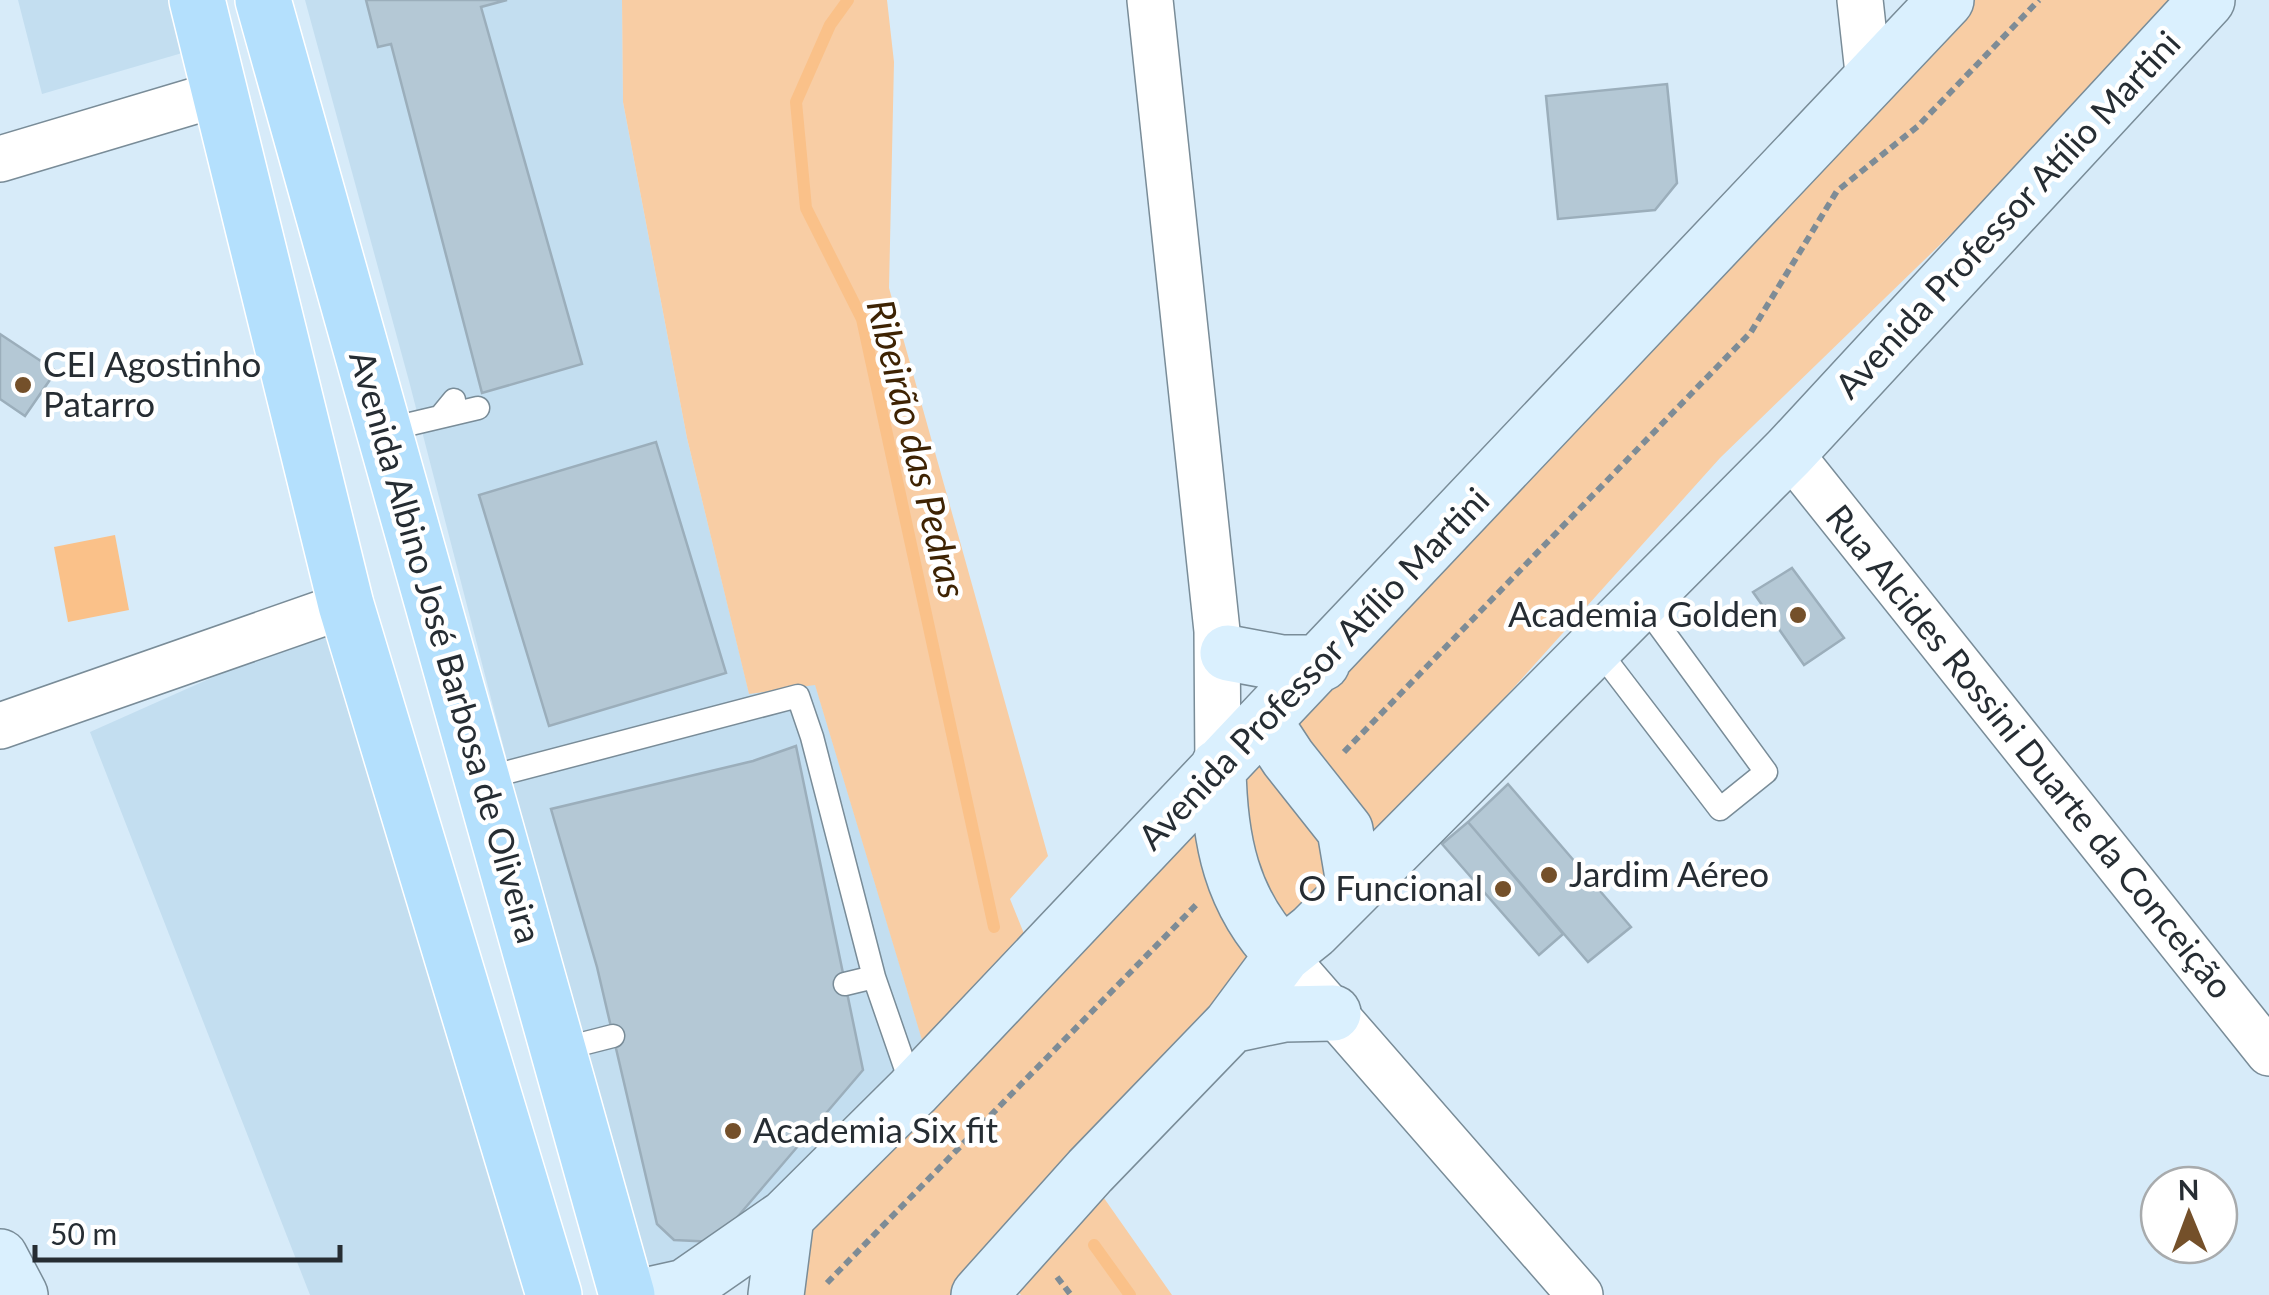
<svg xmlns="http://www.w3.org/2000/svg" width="2269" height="1295" viewBox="0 0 2269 1295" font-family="Lato,sans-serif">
  <rect width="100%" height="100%" fill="#d7ebf9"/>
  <!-- built -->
  <path fill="#c3def0" d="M18,0H176L189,51L42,94Z
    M305,0H622L623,102L687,438L749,693L815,684L932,1072L786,1217L640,1275L409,381Z
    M332,624L527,1295H310L90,732Z"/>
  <!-- green -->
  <path fill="#f8cda4" d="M622,0H887L894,62L889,288L1048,856L1010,899L1027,941L925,1050L815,685L749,694L687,438L623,102Z
    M1954,0H2174L1981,205L1720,458L1264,966L1092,1181L1172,1295H1021L992,1263L962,1295H787L802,1217Z"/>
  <!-- water -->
  <path fill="#fac189" d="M115,535L129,610L68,622L54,547Z"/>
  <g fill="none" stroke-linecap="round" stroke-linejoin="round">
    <!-- stream -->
    <path stroke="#fac189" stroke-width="12" d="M848,0L830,25L796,102L806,208L862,319L994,927
      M1094,1245L1130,1295"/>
  </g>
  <!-- building -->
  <path fill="#b4c8d5" stroke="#9baebb" stroke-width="2.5" d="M366,0H507L481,7L582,364L482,393L391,44L378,47Z
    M1667,84L1677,183L1655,210L1558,219L1546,96Z
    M0,334L56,371L25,416L0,399Z
    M656,442L726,673L549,726L479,495Z
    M1792,568L1844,638L1804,665L1753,592Z
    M796,746L863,1070L716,1242L674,1240L657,1224L597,967L551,809L753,761Z
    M1508,784L1631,927L1588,962L1468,822Z
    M1468,822L1563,934L1539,955L1442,844Z"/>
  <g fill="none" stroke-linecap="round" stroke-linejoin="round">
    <!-- lane casing -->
    <g stroke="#798c98" stroke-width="25">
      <path id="lane" d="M440,417L478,408
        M385,430L440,417L454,400
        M1596,647L1720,809L1766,772L1641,601
        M482,779L798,696L812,737L874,977L845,984
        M874,977L912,1087
        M558,1050L613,1036"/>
    </g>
    <!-- street casing -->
    <g stroke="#798c98" stroke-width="48">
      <path id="street" d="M1150,0L1217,631L1218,767
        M1860,0L1869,82
        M0,159L221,93
        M1789,452L2269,1053
        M0,726L346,605
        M1283,955L1580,1295"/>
    </g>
    <!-- secondary casing -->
    <g stroke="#798c98" stroke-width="58">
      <path id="secondary" d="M1228,653L1282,663H1322
        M1265,723L1288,758L1345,830L1355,889
        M1218,767C1219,839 1231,902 1283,955
        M1231,1025L1284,1014L1333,1013
        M0,1257L20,1295
        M649,1295L685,1287L786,1217L913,1091L1946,0
        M776,1295L786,1217
        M979,1295L1090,1171L1231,1025L1283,955L1313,931L1355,889L1789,452L2207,0"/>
    </g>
    <!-- primary casing -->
    <g stroke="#fff" stroke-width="58">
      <path id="primary" d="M197,0L346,605L554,1295
        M263,0L627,1295"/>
    </g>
    <!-- path -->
    <path stroke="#7e8c96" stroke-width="6" stroke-dasharray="8 5" stroke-linecap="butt" d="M1344,752L1751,332L1837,191L1918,126L2039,0
      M1057,1277L1071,1295
      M827,1283L1196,905"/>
    <!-- lane -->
    <use href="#lane" stroke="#fff" stroke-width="22"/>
    <!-- street -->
    <use href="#street" stroke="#fff" stroke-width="45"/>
    <!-- secondary -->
    <use href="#secondary" stroke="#daf0fe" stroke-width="55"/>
    <!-- primary -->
    <use href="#primary" stroke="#b4e0fd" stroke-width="55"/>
  </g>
  <!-- markers -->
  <g fill="#74502a" stroke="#fff" stroke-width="4">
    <circle cx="23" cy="385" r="10"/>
    <circle cx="1798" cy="615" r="10"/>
    <circle cx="1549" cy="875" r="10"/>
    <circle cx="1503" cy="889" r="10"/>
    <circle cx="733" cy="1131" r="10"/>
  </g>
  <g text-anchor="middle" stroke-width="9" stroke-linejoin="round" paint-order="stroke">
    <!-- street labels -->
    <g font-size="35" fill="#262d33" stroke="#fff">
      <text transform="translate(2008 215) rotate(-47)" y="12">Avenida Professor Atílio Martini</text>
      <text transform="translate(445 647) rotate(74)" y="12">Avenida Albino José Barbosa de Oliveira</text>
      <text transform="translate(1314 669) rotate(-46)" y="12">Avenida Professor Atílio Martini</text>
      <text transform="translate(2029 752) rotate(51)" y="12">Rua Alcides Rossini Duarte da Conceição</text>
    </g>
    <!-- poi labels -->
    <g font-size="35" fill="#262d33" stroke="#fff" text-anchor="start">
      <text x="43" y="377">CEI Agostinho<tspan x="43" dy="40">Patarro</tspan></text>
      <text x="1778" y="627" text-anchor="end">Academia Golden</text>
      <text x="1569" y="887">Jardim Aéreo</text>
      <text x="1483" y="901" text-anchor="end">O Funcional</text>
      <text x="753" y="1143">Academia Six fit</text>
    </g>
    <!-- water labels -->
    <g font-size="38" font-style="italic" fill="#3e2303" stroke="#fff">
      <text transform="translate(916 449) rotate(76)" y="13">Ribeirão das Pedras</text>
    </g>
  </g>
  <!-- north arrow -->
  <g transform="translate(2189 1215) rotate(359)"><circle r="48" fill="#ffffff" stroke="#a8abad" stroke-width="2.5"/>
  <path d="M0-8L18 38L0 25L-18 38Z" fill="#74502a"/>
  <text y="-15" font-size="28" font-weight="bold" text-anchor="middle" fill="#262d33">N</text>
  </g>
  <!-- scale -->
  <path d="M35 1245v15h305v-15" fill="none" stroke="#262d33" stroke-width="5"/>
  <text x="50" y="1245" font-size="30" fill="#262d33" stroke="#ffffff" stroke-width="8" paint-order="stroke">50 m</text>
</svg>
